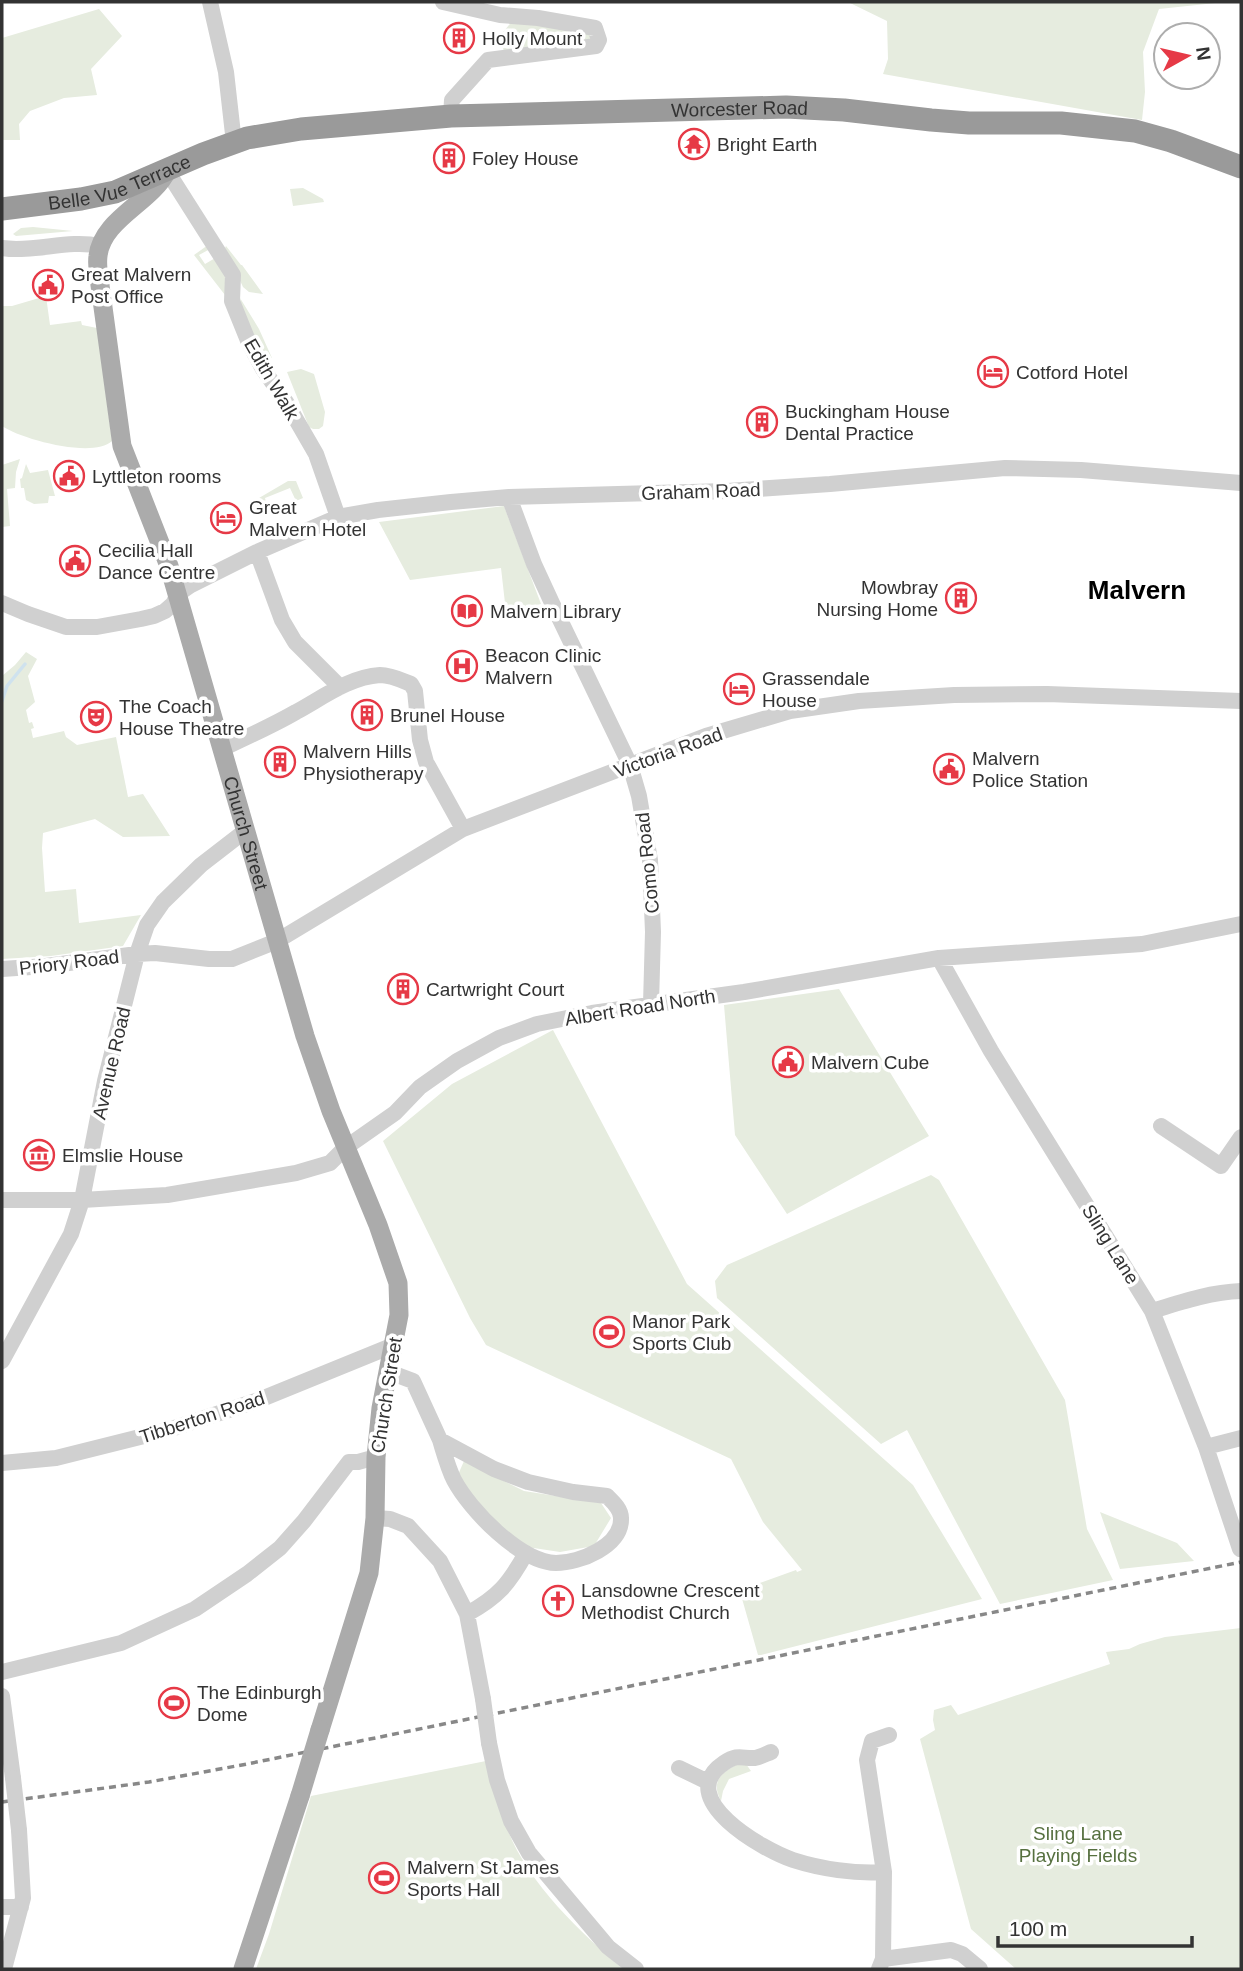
<svg xmlns="http://www.w3.org/2000/svg" width="1243" height="1971" viewBox="0 0 1243 1971" font-family="Arial,sans-serif">
  <rect width="100%" height="100%" fill="#fff"/>
  <!-- green -->
  <path fill="#e6ecdf" d="M848,2H1225L1159,9L1143,52L1145,92L1142,120L883,74L888,59L887,21Z
    M99,9L122,36L91,69L97,95L64,98L30,111L19,124L20,140H2V38Z
    M514,19L590,31L591,44L504,51L499,37Z
    M303,188L323,199L324,202L293,206L290,189Z
    M33,227L73,231L16,236L13,234L21,228Z
    M208,245L210,249L199,255L205,264L217,257L229,282L225,295L194,255Z
    M226,246L241,265H242L263,294L249,292L243,287L225,248Z
    M46,296L50,325L81,321L82,325L97,328L112,441C93,459 21,439 2,426V306H12Z
    M240,298L259,329L272,358L262,362L242,311Z
    M301,369L314,374L325,412L323,426L319,429H313L309,427L287,372Z
    M20,459L16,472L15,488L7,489L10,526L2,527V465Z
    M26,464L30,473L48,470L55,496H49L48,503L34,504L26,500L24,488H21L20,479L22,478Z
    M288,481H296L303,498L296,501L290,488L265,498L266,502L261,504L259,498Z
    M504,506L541,604L506,612L501,568L410,580L379,522Z
    M26,652L37,659L28,676L35,702L26,710L29,723L32,722L34,728L31,729L33,738L64,731L66,737L77,745L116,737L128,797L143,794L170,836L123,837L95,819L43,833L42,848L45,892L76,889L79,923L141,915L123,946L51,956L2,959V676L15,665Z
    M839,989L929,1136L787,1214L735,1135L724,1005Z
    M553,1030L687,1284L913,1485L982,1599L761,1655H758L741,1595L745,1593L743,1589L796,1570L797,1572L802,1570L763,1522L731,1459L486,1345L470,1318L383,1141L452,1084Z
    M931,1175L939,1180L1065,1400L1087,1529L1113,1580L1000,1604L907,1430L881,1444L717,1298L715,1281L727,1265Z
    M464,1461L524,1491L601,1503L611,1518L594,1546L560,1552L527,1547L494,1522L457,1477Z
    M1100,1512L1177,1543L1194,1561L1120,1569Z
    M1241,1628V1969H1016L971,1929L920,1739L935,1730L933,1720L934,1710L951,1705L958,1715L1110,1664L1106,1652L1129,1649L1140,1644L1165,1637Z
    M486,1761C493,1783 499,1806 507,1828C527,1882 580,1932 623,1969H256L269,1934L311,1796Z
    M738,1764H746L751,1771L729,1779L723,1791L721,1801C711,1782 720,1773 738,1764Z"/>
  <g fill="none" stroke-linecap="round" stroke-linejoin="round">
    <!-- stream -->
    <path stroke="#cfe2ee" stroke-width="3.5" d="M2,701L7,686L25,664"/>
    <!-- minor -->
    <path stroke="#d0d0d0" stroke-width="16" d="M210,2L226,72L234,143
      M443,2L500,15L538,18L595,28L599,40L596,46L488,60L452,100L451,116
      M167,171L233,275L232,301L249,343L263,369L286,402L316,454L338,517
      M2,248C35,253 67,239 100,246
      M509,497L534,564L552,603L630,765L639,796L650,860L653,932L651,1004
      M257,552L282,620L295,642L340,687
      M2,603L28,614L66,627H97L141,619L154,616L165,611L173,604L178,594L191,585L257,552L338,517L378,510L451,502L509,497L727,491L830,484L1005,468L1081,470L1241,483
      M222,749C246,737 272,726 296,712C322,698 349,677 380,675C391,675 401,680 411,684L415,691L420,740L426,762L463,829
      M939,958L991,1051L1152,1311L1206,1447L1240,1549
      M2,969L46,966L137,954L155,953L209,959H232L277,941L463,829L706,736L790,711L859,701L954,695L1047,694L1241,701
      M1161,1126L1221,1166L1241,1137
      M2,1200H82L167,1195L296,1173L330,1163L345,1148L395,1113L420,1087L457,1061L499,1038L537,1024L592,1013L744,992L939,958L1142,944L1241,924
      M1152,1311C1181,1302 1211,1292 1241,1291
      M2,1361L71,1234L82,1200L105,1081L137,954L147,925L163,902L201,865L245,831
      M389,1372L413,1381L440,1440L494,1469L528,1482L573,1492L607,1496C613,1502 621,1509 621,1518C622,1546 580,1563 556,1563C520,1562 470,1510 454,1480C448,1468 444,1453 440,1440
      M1206,1447L1241,1438
      M2,1463L56,1458L168,1430L259,1400L394,1345
      M375,1518L390,1519L408,1526L440,1561L467,1614L483,1699
      M467,1614C498,1597 509,1584 526,1553
      M2,1672L121,1643L195,1609L247,1574L280,1548L304,1521L349,1462H358L376,1457
      M2,1696L13,1778
      M489,1743L497,1780L511,1821L529,1853L608,1947L636,1969
      M771,1752C766,1754 760,1757 755,1758C742,1759 739,1753 724,1763C672,1798 763,1850 793,1860C821,1869 855,1874 884,1872
      M679,1768L708,1782
      M2,1907H21
      M883,1959L951,1950L962,1954L980,1969
      M4,1969L23,1898L19,1830
      M879,1969L883,1959L884,1872L867,1760L872,1741L889,1735"/>
    <!-- major -->
    <g stroke="#ababab" stroke-width="19">
      <path id="s1" d="M167,171C151,203 102,219 98,256C97,263 98,271 99,278L122,446L169,566L305,1036L331,1111L378,1225L398,1283L399,1315L381,1408L376,1457L375,1518L369,1573L320,1730"/>
      <path d="M243,1969L300,1796"/>
    </g>
    <!-- highway -->
    <path stroke="#9a9a9a" stroke-width="23" id="s2" d="M2,209L81,199L115,192L203,154L247,138L301,129L451,116L786,107L844,110L931,120L969,123H1061L1135,131L1171,141L1241,167"/>
    <!-- rail -->
    <path stroke="#888" stroke-width="3.5" stroke-dasharray="7 5" stroke-linecap="butt" d="M2,1802L149,1782L247,1764L1241,1562"/>
    <!-- minor-bridge -->
    <path stroke="#d0d0d0" stroke-width="16" d="M483,1699L489,1743
      M13,1778L19,1830"/>
    <!-- major-bridge -->
    <path stroke="#ababab" stroke-width="19" d="M300,1796L320,1730"/>
  </g>
  <!-- icons -->
  <defs>
    <g id="building-ring" transform="scale(1.575)"><circle r="9.5" fill="#fff" stroke="#e63946" stroke-width="1.5"/><path d="M-4-6H4V6H1V3H-1V6H-4ZM-2.5-4.3h1.7v1.8h-1.7ZM.8-4.3h1.7v1.8H.8ZM-2.5-1h1.7V.8h-1.7ZM.8-1h1.7V.8H.8Z" fill="#e63946"/></g>
    <g id="temple-ring" transform="scale(1.575)"><circle r="9.5" fill="#fff" stroke="#e63946" stroke-width="1.5"/><path d="M0-6L5-2H3V0L6.5 2.5H4V6H1.5V3h-3V6H-4V2.5H-6.5L-3 0V-2H-5Z" fill="#e63946"/></g>
    <g id="civic-ring" transform="scale(1.575)"><circle r="9.5" fill="#fff" stroke="#e63946" stroke-width="1.5"/><path d="M-.6-6.5H3V-4.5H.6V-3L4-1V1h2V6H-6V1h2V-1L-.6-3ZM-1.2 2.5V6h2.4V2.5Z" fill="#e63946"/></g>
    <g id="hotel-ring" transform="scale(1.575)"><circle r="9.5" fill="#fff" stroke="#e63946" stroke-width="1.5"/><path d="M-6-4.5h1.5V1H6V5H4.5V3h-9V5H-6ZM-4 0a1.8 1.8 0 1 1 3.6 0ZM.5 0V-2.5h3Q6-2.5 6 0Z" fill="#e63946"/></g>
    <g id="library-ring" transform="scale(1.575)"><circle r="9.5" fill="#fff" stroke="#e63946" stroke-width="1.5"/><path d="M-6-4Q-3-5.5-.7-3.5V5Q-3 3-6 4ZM6-4Q3-5.5 .7-3.5V5Q3 3 6 4Z" fill="#e63946"/></g>
    <g id="hospital-ring" transform="scale(1.575)"><circle r="9.5" fill="#fff" stroke="#e63946" stroke-width="1.5"/><path d="M-5-5h3v3.5h4V-5h3V5h-3V1.5h-4V5h-3Z" fill="#e63946"/></g>
    <g id="theatre-ring" transform="scale(1.575)"><circle r="9.5" fill="#fff" stroke="#e63946" stroke-width="1.5"/><path d="M-5-5.5Q0-4 5-5.5V0Q5 5 0 6Q-5 5-5 0ZM-3.3-2.5H-1v1.5H-3.3ZM1-2.5H3.3v1.5H1ZM-2.8 1Q0 5.5 2.8 1Z" fill="#e63946"/></g>
    <g id="museum-ring" transform="scale(1.575)"><circle r="9.5" fill="#fff" stroke="#e63946" stroke-width="1.5"/><path d="M0-6L6-3V-2H-6V-3ZM-5-1h2V3h-2ZM-1-1h2V3h-2ZM3-1h2V3H3ZM-6 4H6V6H-6Z" fill="#e63946"/></g>
    <g id="stadium-ring" transform="scale(1.575)"><circle r="9.5" fill="#fff" stroke="#e63946" stroke-width="1.5"/><path d="M0-5a6.5 5 0 1 0 0 10a6.5 5 0 1 0 0-10ZM-3.5-1.8h7v3.6h-7Z" fill="#e63946"/></g>
    <g id="church-ring" transform="scale(1.575)"><circle r="9.5" fill="#fff" stroke="#e63946" stroke-width="1.5"/><path d="M-1.2-6h2.4v3.5h3.3v2.4h-3.3V6h-2.4V-.1h-3.3v-2.4h3.3Z" fill="#e63946"/></g>
  </defs>
  <g fill-rule="evenodd">
    <use href="#building-ring" x="459" y="38"/>
    <use href="#temple-ring" x="694" y="144"/>
    <use href="#building-ring" x="449" y="158"/>
    <use href="#civic-ring" x="48" y="285"/>
    <use href="#hotel-ring" x="993" y="372"/>
    <use href="#building-ring" x="762" y="422"/>
    <use href="#civic-ring" x="69" y="476"/>
    <use href="#hotel-ring" x="226" y="518"/>
    <use href="#civic-ring" x="75" y="561"/>
    <use href="#building-ring" x="961" y="598"/>
    <use href="#library-ring" x="467" y="611"/>
    <use href="#hospital-ring" x="462" y="666"/>
    <use href="#hotel-ring" x="739" y="689"/>
    <use href="#building-ring" x="367" y="715"/>
    <use href="#theatre-ring" x="96" y="717"/>
    <use href="#building-ring" x="280" y="762"/>
    <use href="#civic-ring" x="949" y="769"/>
    <use href="#building-ring" x="403" y="989"/>
    <use href="#civic-ring" x="788" y="1062"/>
    <use href="#museum-ring" x="39" y="1155"/>
    <use href="#stadium-ring" x="609" y="1332"/>
    <use href="#church-ring" x="558" y="1601"/>
    <use href="#stadium-ring" x="174" y="1703"/>
    <use href="#stadium-ring" x="384" y="1878"/>
  </g>
  <g text-anchor="middle" stroke-width="7" stroke-linejoin="round" paint-order="stroke">
    <!-- poi labels -->
    <g font-size="19" fill="#333" stroke="#fff" text-anchor="start">
      <text x="482" y="45">Holly Mount</text>
      <text x="717" y="151">Bright Earth</text>
      <text x="472" y="165">Foley House</text>
      <text x="71" y="281">Great Malvern<tspan x="71" dy="22">Post Office</tspan></text>
      <text x="1016" y="379">Cotford Hotel</text>
      <text x="785" y="418">Buckingham House<tspan x="785" dy="22">Dental Practice</tspan></text>
      <text x="92" y="483">Lyttleton rooms</text>
      <text x="249" y="514">Great<tspan x="249" dy="22">Malvern Hotel</tspan></text>
      <text x="98" y="557">Cecilia Hall<tspan x="98" dy="22">Dance Centre</tspan></text>
      <text x="938" y="594" text-anchor="end">Mowbray<tspan x="938" dy="22">Nursing Home</tspan></text>
      <text x="490" y="618">Malvern Library</text>
      <text x="485" y="662">Beacon Clinic<tspan x="485" dy="22">Malvern</tspan></text>
      <text x="762" y="685">Grassendale<tspan x="762" dy="22">House</tspan></text>
      <text x="119" y="713">The Coach<tspan x="119" dy="22">House Theatre</tspan></text>
      <text x="390" y="722">Brunel House</text>
      <text x="303" y="758">Malvern Hills<tspan x="303" dy="22">Physiotherapy</tspan></text>
      <text x="972" y="765">Malvern<tspan x="972" dy="22">Police Station</tspan></text>
      <text x="426" y="996">Cartwright Court</text>
      <text x="811" y="1069">Malvern Cube</text>
      <text x="62" y="1162">Elmslie House</text>
      <text x="632" y="1328">Manor Park<tspan x="632" dy="22">Sports Club</tspan></text>
      <text x="581" y="1597">Lansdowne Crescent<tspan x="581" dy="22">Methodist Church</tspan></text>
      <text x="197" y="1699">The Edinburgh<tspan x="197" dy="22">Dome</tspan></text>
      <text x="407" y="1874">Malvern St James<tspan x="407" dy="22">Sports Hall</tspan></text>
    </g>
    <!-- street labels -->
    <g font-size="19" fill="#333" stroke="#fff">
      <text dy="7" stroke="none"><textPath href="#s2" startOffset="751">Worcester Road</textPath></text>
      <text dy="7" stroke="none"><textPath href="#s2" startOffset="121">Belle Vue Terrace</textPath></text>
      <text transform="translate(272 379) rotate(60)" y="7">Edith Walk</text>
      <text transform="translate(701 491) rotate(-2)" y="7">Graham Road</text>
      <text transform="translate(668 752) rotate(-20)" y="7">Victoria Road</text>
      <text dy="7" stroke="none"><textPath href="#s1" startOffset="710">Church Street</textPath></text>
      <text transform="translate(647 863) rotate(-96)" y="7">Como Road</text>
      <text transform="translate(69 962) rotate(-7)" y="7">Priory Road</text>
      <text transform="translate(640 1007) rotate(-9)" y="7">Albert Road North</text>
      <text transform="translate(111 1063) rotate(-77)" y="7">Avenue Road</text>
      <text transform="translate(1111 1244) rotate(58)" y="7">Sling Lane</text>
      <text transform="translate(386 1395) rotate(-81)" y="7">Church Street</text>
      <text transform="translate(202 1417) rotate(-18)" y="7">Tibberton Road</text>
    </g>
    <!-- park labels -->
    <g font-size="19" fill="#56703f" stroke="#fff">
      <text x="1078" y="1840">Sling Lane<tspan x="1078" dy="22">Playing Fields</tspan></text>
    </g>
    <!-- district labels -->
    <g font-size="26" font-weight="bold" fill="#000" stroke="#fff">
      <text x="1137" y="599">Malvern</text>
    </g>
  </g>
  <!-- border -->
  <rect width="1243" height="1971" fill="none" stroke="#333333" stroke-width="7"/>
  <!-- north arrow -->
  <g transform="translate(1187 56) rotate(82)"><circle r="33" fill="#ffffff" stroke="#adadad" stroke-width="2"/>
  <path d="M0-5L12 26L0 18L-12 26Z" fill="#e63946"/>
  <text y="-10" font-size="19" font-weight="bold" text-anchor="middle" fill="#333333">N</text>
  </g>
  <!-- scale -->
  <path d="M998 1936v10h194v-10" fill="none" stroke="#333333" stroke-width="3.5"/>
  <text x="1009" y="1936" font-size="21" fill="#333333" stroke="#ffffff" stroke-width="5" paint-order="stroke">100 m</text>
</svg>
